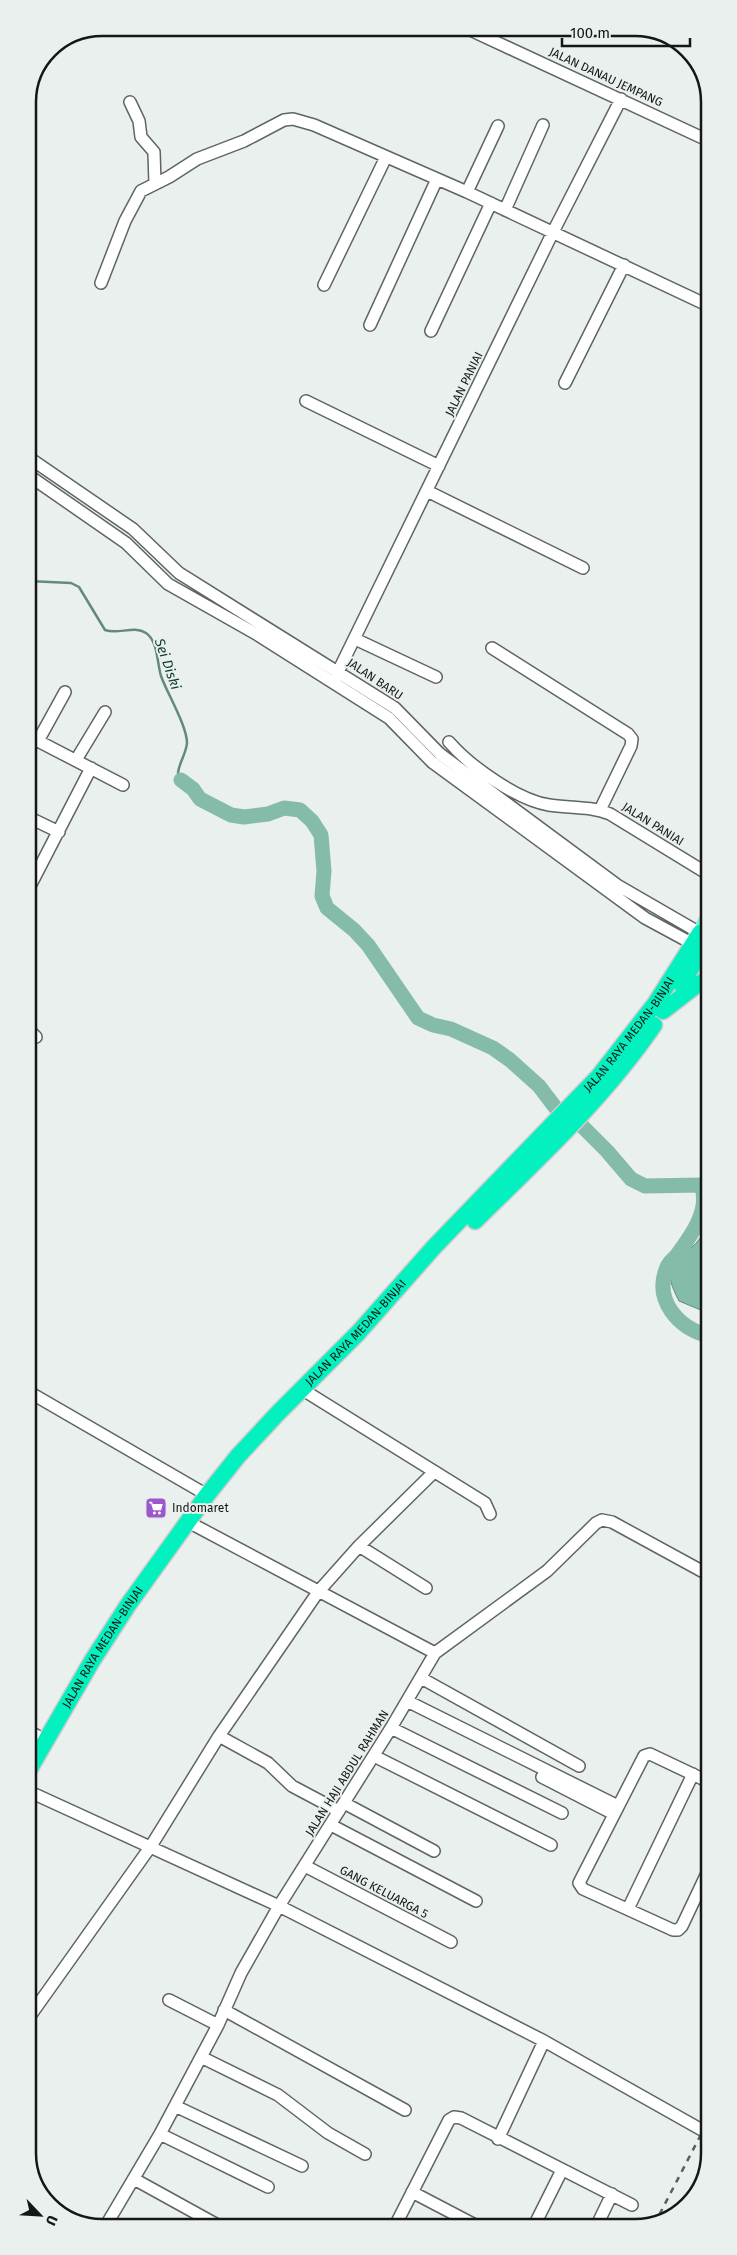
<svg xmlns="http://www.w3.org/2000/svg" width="737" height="2255" viewBox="0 0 737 2255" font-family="'Fira Sans',sans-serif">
  <rect width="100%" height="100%" fill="#e9f0ed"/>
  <!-- water -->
  <path fill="#85bca9" stroke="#638a7d" d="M708,1219V1313L679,1301C675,1293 668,1280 671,1271C676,1254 704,1247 708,1219Z"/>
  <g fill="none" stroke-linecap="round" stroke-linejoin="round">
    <!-- stream -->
    <path stroke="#638a7d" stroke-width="2.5" d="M28,581L71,583L79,587L105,630C118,635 134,625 146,633C158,641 157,663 161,676C167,693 187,726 187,743C186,754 179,763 178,773L181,780"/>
    <!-- river -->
    <path stroke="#85bca9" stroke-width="15" d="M181,780L193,789L200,799L231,815L244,817L268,814L284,808L300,810L312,821L321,835L324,871L322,896L327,908L354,930L368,945L418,1018L433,1025L451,1029L493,1048L510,1060L539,1086L558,1111L583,1127L607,1151L631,1179L645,1186L701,1185C711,1209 691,1236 677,1255C674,1259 669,1262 667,1267C653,1300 678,1328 709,1336"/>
    <!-- minor casing -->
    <g stroke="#5f6562" stroke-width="14">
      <path id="minor" d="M466,28L707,140
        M130,102L139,121L141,137L154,152L155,184
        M467,192L498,126
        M505,210L543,125
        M101,283L125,221L141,191L169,177L197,159L244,141L284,120L293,119L314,125L467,192L707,305
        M324,285L386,157
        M370,325L437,179
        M431,331L491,203
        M565,383L624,265
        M306,401L439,466
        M28,457L133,529L179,573L395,708L440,754L617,885L700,933
        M28,475L126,543L168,584L258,635L389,718L432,762L645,918L693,944
        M427,491L583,568
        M355,639L436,677
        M492,648L628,734L632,739L631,746L600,810
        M335,678L553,232L621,99
        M38,741L123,785
        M449,742C470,766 517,800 549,805C569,808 591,806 610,814L708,874
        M28,751L33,741H38L65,692
        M76,760L105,712
        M28,817L59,832
        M29,888L91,768
        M29,1030L36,1037
        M29,1392L207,1495
        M308,1393L485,1503L490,1514
        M194,1525L435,1653
        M359,1546L426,1588
        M421,1678L579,1766
        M407,1701L618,1806
        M391,1728L562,1813
        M29,1731L46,1741
        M219,1736L268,1763L292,1786L339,1811
        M374,1756L551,1845
        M542,1777L614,1814
        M709,1782L650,1754L644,1756L579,1883L583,1889L673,1930H678L682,1926L709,1869
        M30,1792L279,1906L544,2041L709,2134
        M344,1803L434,1851
        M331,1825L476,1901
        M305,1866L451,1942
        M628,1909L693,1774
        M169,2000L218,2025
        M224,2010L405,2110
        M30,2016L151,1846L219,1736L318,1592L359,1546L433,1473
        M201,2057L278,2095L328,2133L365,2154
        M175,2106L302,2166
        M160,2134L268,2187
        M498,2139L544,2041
        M134,2179L221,2227
        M412,2192L477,2226
        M597,2225L612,2194
        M395,2226L449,2120L454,2117L461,2118L632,2205
        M534,2226L562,2170
        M105,2227L160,2134L218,2025L241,1973L279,1906L391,1728L435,1653L547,1571L596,1523L602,1520L612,1522L709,1575"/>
    </g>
    <!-- major casing -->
    <g stroke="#cbcccc" stroke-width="16">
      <path id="major" d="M700,933L708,917"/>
    </g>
    <!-- highway casing -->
    <g stroke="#cbcccc" stroke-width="19">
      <g id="highway">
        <path d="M681,984L708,942"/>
        <path d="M663,1011L698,984L708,980"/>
        <path d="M475,1221C538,1159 604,1098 654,1025"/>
        <path id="s1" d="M30,1768L92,1661L128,1605L207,1495L238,1456L278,1413L358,1333L434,1247L599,1076L655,1004L700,933L708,937"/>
      </g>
    </g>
    <!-- minor -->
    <use href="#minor" stroke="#fff" stroke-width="11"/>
    <!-- major -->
    <use href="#major" stroke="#68f7d9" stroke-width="14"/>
    <!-- highway -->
    <use href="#highway" stroke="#03f1bf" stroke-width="16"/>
    <!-- rail -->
    <path stroke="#5a5f5d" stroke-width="2.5" stroke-dasharray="6 6" stroke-linecap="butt" d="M654,2225L709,2119"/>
  </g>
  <!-- icons -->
  <defs>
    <g id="supermarket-square" transform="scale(1.125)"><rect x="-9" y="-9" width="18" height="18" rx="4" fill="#9d57cc" stroke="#e9f0ed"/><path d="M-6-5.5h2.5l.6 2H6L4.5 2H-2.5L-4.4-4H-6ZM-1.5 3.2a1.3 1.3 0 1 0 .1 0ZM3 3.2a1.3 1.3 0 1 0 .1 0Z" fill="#fff"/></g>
  </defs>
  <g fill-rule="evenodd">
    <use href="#supermarket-square" x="156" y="1508"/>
  </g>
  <g text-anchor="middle" stroke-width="4" stroke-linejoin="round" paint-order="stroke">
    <!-- street labels -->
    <g font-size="12" fill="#141716" stroke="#e9f0ed">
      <text transform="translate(606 77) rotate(25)" y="4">JALAN DANAU JEMPANG</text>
      <text transform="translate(464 384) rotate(-64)" y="4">JALAN PANIAI</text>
      <text transform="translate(375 679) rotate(34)" y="4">JALAN BARU</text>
      <text transform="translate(653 824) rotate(32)" y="4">JALAN PANIAI</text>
      <text dy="4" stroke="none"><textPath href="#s1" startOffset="951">JALAN RAYA MEDAN-BINJAI</textPath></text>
      <text dy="4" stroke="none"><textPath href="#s1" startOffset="546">JALAN RAYA MEDAN-BINJAI</textPath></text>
      <text dy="4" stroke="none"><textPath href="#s1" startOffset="141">JALAN RAYA MEDAN-BINJAI</textPath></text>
      <text transform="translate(347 1773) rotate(-58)" y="4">JALAN HAJI ABDUL RAHMAN</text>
      <text transform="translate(384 1892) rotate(28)" y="4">GANG KELUARGA 5</text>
    </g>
    <!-- poi labels -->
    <g font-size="12" fill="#141716" stroke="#e9f0ed" text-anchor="start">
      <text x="172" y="1512">Indomaret</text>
    </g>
    <!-- water labels -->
    <g font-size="14" font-style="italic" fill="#0b3c2e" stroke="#e9f0ed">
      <text transform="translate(168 664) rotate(71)" y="5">Sei Diski</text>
    </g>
  </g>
  <!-- crop -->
  <path d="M0 0H737V2255H0ZM102 36H635A66 66 0 0 1 701 102V2153A66 66 0 0 1 635 2219H102A66 66 0 0 1 36 2153V102A66 66 0 0 1 102 36Z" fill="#e9f0ed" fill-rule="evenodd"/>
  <path fill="none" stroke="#141716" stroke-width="2.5" d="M102 36H635A66 66 0 0 1 701 102V2153A66 66 0 0 1 635 2219H102A66 66 0 0 1 36 2153V102A66 66 0 0 1 102 36Z"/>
  <!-- north arrow -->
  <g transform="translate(40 2215) rotate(115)" stroke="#e9f0ed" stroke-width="4" paint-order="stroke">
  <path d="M0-4L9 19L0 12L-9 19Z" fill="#141716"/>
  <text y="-8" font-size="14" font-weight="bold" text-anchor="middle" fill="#141716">U</text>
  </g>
  <!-- scale -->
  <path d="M562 38v8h128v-8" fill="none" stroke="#141716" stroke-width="2.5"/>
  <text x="570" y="38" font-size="15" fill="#141716" stroke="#e9f0ed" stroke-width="4" paint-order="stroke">100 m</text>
</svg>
